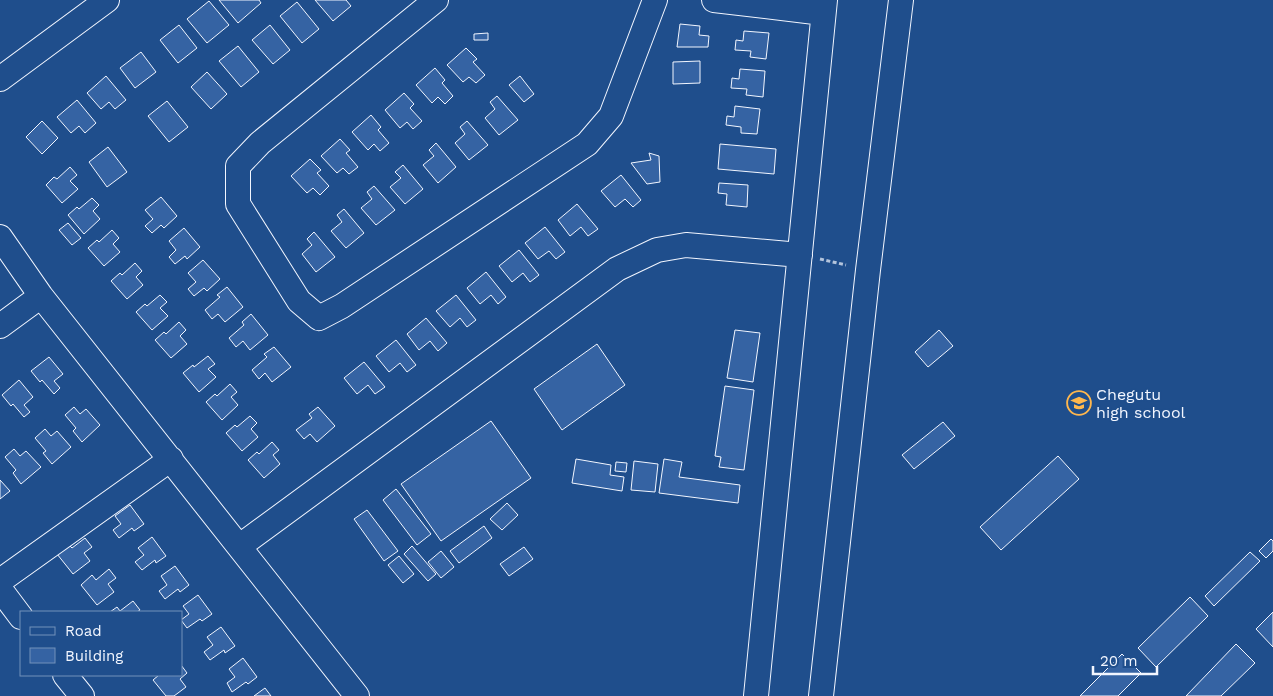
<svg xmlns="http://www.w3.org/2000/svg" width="1273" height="696" viewBox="0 0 1273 696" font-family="'Work Sans',sans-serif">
  <rect width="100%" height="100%" fill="#1f4e8c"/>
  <!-- building -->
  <path fill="#3563a3" stroke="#f2f6ff" d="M219,0H259L261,3L238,23Z
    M315,0H346L351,6L333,21Z
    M209,1L229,25L207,43L187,19Z
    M297,2L319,29L302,43L280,16Z
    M680,24L700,26L699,35L709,36L708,47H677Z
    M179,25L197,48L178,63L160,40Z
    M270,25L290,50L273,64L252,40Z
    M744,31L769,33L766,59L750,57L751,51L735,50L736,40L743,41Z
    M488,33V40H474V34Z
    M238,46L259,72L241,87L219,61Z
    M466,48L477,59L473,62L485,75L476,83L469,77L463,82L447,65Z
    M141,52L156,72L135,88L120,68Z
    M700,61V83L673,84V62Z
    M435,68L445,80L442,83L453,96L445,104L438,97L432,103L416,85Z
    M740,69L765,71L763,97L746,95L747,89L731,88L732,78L739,79Z
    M207,72L227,94L211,109L191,87Z
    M106,76L126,100L115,109L109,102L101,109L87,93Z
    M520,76L534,94L524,102L509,85Z
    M404,93L414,104L410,108L422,121L413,129L407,122L400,128L385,110Z
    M497,96L518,120L499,135L485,118L495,109L490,102Z
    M77,100L96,123L85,133L79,126L71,133L57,117Z
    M167,101L188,127L169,142L148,116Z
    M735,106L760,109L757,134L741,133V127L726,125L727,116L734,117Z
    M371,115L381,127L378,130L389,143L380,151L374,144L368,150L352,132Z
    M42,121L58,138L42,154L26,137Z
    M467,121L488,145L469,160L455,143L465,134L460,127Z
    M340,139L350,150L346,153L358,167L349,174L343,168L337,173L321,156Z
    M436,143L456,167L438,183L423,165L434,156L429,150Z
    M720,144L776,149L774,174L718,169Z
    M108,147L127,172L107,187L89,162Z
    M649,153L659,156L660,182L647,184L631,163L651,160Z
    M310,159L321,170L317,173L329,186L320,195L313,188L307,193L291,176Z
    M403,165L423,189L405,204L390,187L401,178L395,172Z
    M70,167L77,175L70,181L78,189L62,203L46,185L54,177L57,179Z
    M621,175L641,200L633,207L625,199L615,207L601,191Z
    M719,183L748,185L747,207L726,205L727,194L718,193Z
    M374,186L395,210L376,225L361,208L372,199L367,192Z
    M161,197L177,216L164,228L161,225L152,233L145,226L153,219L145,210Z
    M92,198L99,205L93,211L100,219L84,234L68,215L77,207L79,209Z
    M577,204L598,229L588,236L581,227L570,236L558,220Z
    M344,209L364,233L346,248L331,231L342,222L337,215Z
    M68,223L81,238L72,245L59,230Z
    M545,227L565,252L556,259L549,251L538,259L525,243Z
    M184,228L200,247L187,259L185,256L175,264L169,257L176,250L169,241Z
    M112,230L119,238L113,244L120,252L104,266L88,248L97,240L99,242Z
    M314,232L335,257L316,272L302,254L312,245L307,239Z
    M519,250L539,275L530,282L523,273L512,282L499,266Z
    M203,260L220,279L207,291L204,288L194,296L188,289L196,282L188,273Z
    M135,263L142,271L136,277L143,285L127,299L111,281L120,273L122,275Z
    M486,272L506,297L498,304L491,295L480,304L467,288Z
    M227,287L243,307L225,322L218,314L212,319L205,310L220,297L217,295Z
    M160,295L167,302L160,308L168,316L152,330L136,312L145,304L147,306Z
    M456,295L476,320L467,327L460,318L450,327L436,311Z
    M251,314L268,335L250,350L243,341L236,347L229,338L244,325L242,322Z
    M426,318L447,343L438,351L430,341L419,350L407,334Z
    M179,322L186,330L180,336L187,344L171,358L155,340L164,332L166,334Z
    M735,330L760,333L753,382L727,378Z
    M939,330L953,346L928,367L915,352Z
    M396,340L416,365L407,372L400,363L389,372L376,356Z
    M597,344L625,385L562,430L534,389Z
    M274,347L291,367L272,382L265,373L259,379L252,370L267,357L264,354Z
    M208,356L215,364L208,369L216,377L199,392L183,373L193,365L194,367Z
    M49,357L63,374L54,381L60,388L54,394L42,380L40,382L31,371Z
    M364,362L385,387L375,394L368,385L357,394L344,378Z
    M19,380L33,397L24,405L30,412L24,417L13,404L11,406L2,395Z
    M230,384L237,392L231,397L238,405L222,420L206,402L215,394L217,396Z
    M725,386L754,390L744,470L719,467L721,457L715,456Z
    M74,407L80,414L86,409L100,425L82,442L73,431L76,428L65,415Z
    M318,407L335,426L317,442L310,434L304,439L296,430L312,418L309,414Z
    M250,416L257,423L251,429L258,437L242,451L226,433L235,425L237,427Z
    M491,421L531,478L441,541L401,484Z
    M943,422L955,436L914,469L902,455Z
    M45,429L51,436L57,431L71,447L52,464L43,453L46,451L35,438Z
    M272,442L279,450L273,455L280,464L264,478L248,460L257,452L259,454Z
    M14,449L20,456L26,451L41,467L21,484L13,473L16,470L5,457Z
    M1058,456L1079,479L1001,550L980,527Z
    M576,459L611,465L610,475L624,477L622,491L572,483Z
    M664,459L682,462L679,477L740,485L738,503L659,493Z
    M634,461L658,464L655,492L631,490Z
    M616,462L627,463L626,472L615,471Z
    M0,480L10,491L0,499Z
    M396,489L431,534L417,545L383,500Z
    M507,503L518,515L502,530L490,519Z
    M130,505L144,524L134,531L132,528L119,538L113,530L121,524L115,516Z
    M367,510L398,551L384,561L354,519Z
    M484,526L492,538L459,563L450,551Z
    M152,537L166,556L156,563L155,560L142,570L135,562L144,555L138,548Z
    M85,538L92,547L84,553L90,561L73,574L57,554L68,544L72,548Z
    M1271,539L1273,541V551L1266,558L1259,551Z
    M412,546L436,574L428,581L404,554Z
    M524,547L533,559L509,576L500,564Z
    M441,551L454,567L441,578L428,562Z
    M1250,552L1260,561L1214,606L1205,596Z
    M399,556L414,574L403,583L388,565Z
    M175,566L189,585L180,592L178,589L165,599L159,591L167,585L161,576Z
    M109,569L116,578L108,584L114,592L97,605L81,585L92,575L96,580Z
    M198,595L212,614L202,621L200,619L187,628L181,620L189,614L183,606Z
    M1190,597L1208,616L1156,667L1138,648Z
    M133,601L140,610L137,612H110L117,607L120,611Z
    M1273,612V647L1256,629Z
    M221,627L235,646L225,653L224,650L210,660L204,652L213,645L207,637Z
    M1236,644L1255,663L1221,696H1186Z
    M1122,654L1141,673L1118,696H1080Z
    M243,658L257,677L248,684L246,682L232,692L227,683L235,677L229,669Z
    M181,665L187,673L180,679L186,687L174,696H166L153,680L159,675H181Z
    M265,688L271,696H254Z"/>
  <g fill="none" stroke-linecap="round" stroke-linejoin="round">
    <!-- minor casing -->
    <g stroke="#f2f6ff" stroke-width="26">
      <path id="minor" d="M436,0L260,143L238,166V204L299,301L319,318L342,306L587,144L611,116L655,0
        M714,0L823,13
        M0,79L107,0
        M0,237L41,296L357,696
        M0,326L41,296
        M240,546L617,269L657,250L686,245L800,255
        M0,581L171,459
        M0,589L21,617
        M65,675L82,696
        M756,696L825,0
        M821,696L868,270L901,0"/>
    </g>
    <!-- path -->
    <path stroke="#b3c4dc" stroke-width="3" stroke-dasharray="4 2.5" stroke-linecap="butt" d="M820,259L846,265"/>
    <!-- minor -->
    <use href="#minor" stroke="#1f4e8c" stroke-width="24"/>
  </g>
  <!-- icons -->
  <defs>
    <g id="school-ring" transform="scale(1.25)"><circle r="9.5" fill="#1f4e8c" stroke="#ffb74d" stroke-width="1.5"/><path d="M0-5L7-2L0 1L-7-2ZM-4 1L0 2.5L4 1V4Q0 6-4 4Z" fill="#ffb74d"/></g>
  </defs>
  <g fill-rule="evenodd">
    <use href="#school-ring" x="1079" y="403"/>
  </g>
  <g text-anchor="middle" stroke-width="4" stroke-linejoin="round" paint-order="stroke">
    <!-- poi labels -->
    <g font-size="16" fill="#f2f6ff" stroke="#1f4e8c" text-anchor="start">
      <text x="1096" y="400">Chegutu<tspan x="1096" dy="18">high school</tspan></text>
    </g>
  </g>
  <!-- legend -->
  <rect x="20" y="611" width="162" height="65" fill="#1f4e8c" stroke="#7391ba"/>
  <rect x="30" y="627" width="25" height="8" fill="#1f4e8c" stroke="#7391ba"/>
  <text x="65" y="636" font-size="15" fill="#f2f6ff">Road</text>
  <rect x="30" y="648" width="25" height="15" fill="#3563a3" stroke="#7391ba"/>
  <text x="65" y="661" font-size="15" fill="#f2f6ff">Building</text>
  <!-- scale -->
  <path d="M1093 666v8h64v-8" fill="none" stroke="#f2f6ff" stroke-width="2.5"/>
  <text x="1100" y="666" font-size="15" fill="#f2f6ff" stroke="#1f4e8c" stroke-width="4" paint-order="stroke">20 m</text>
</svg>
